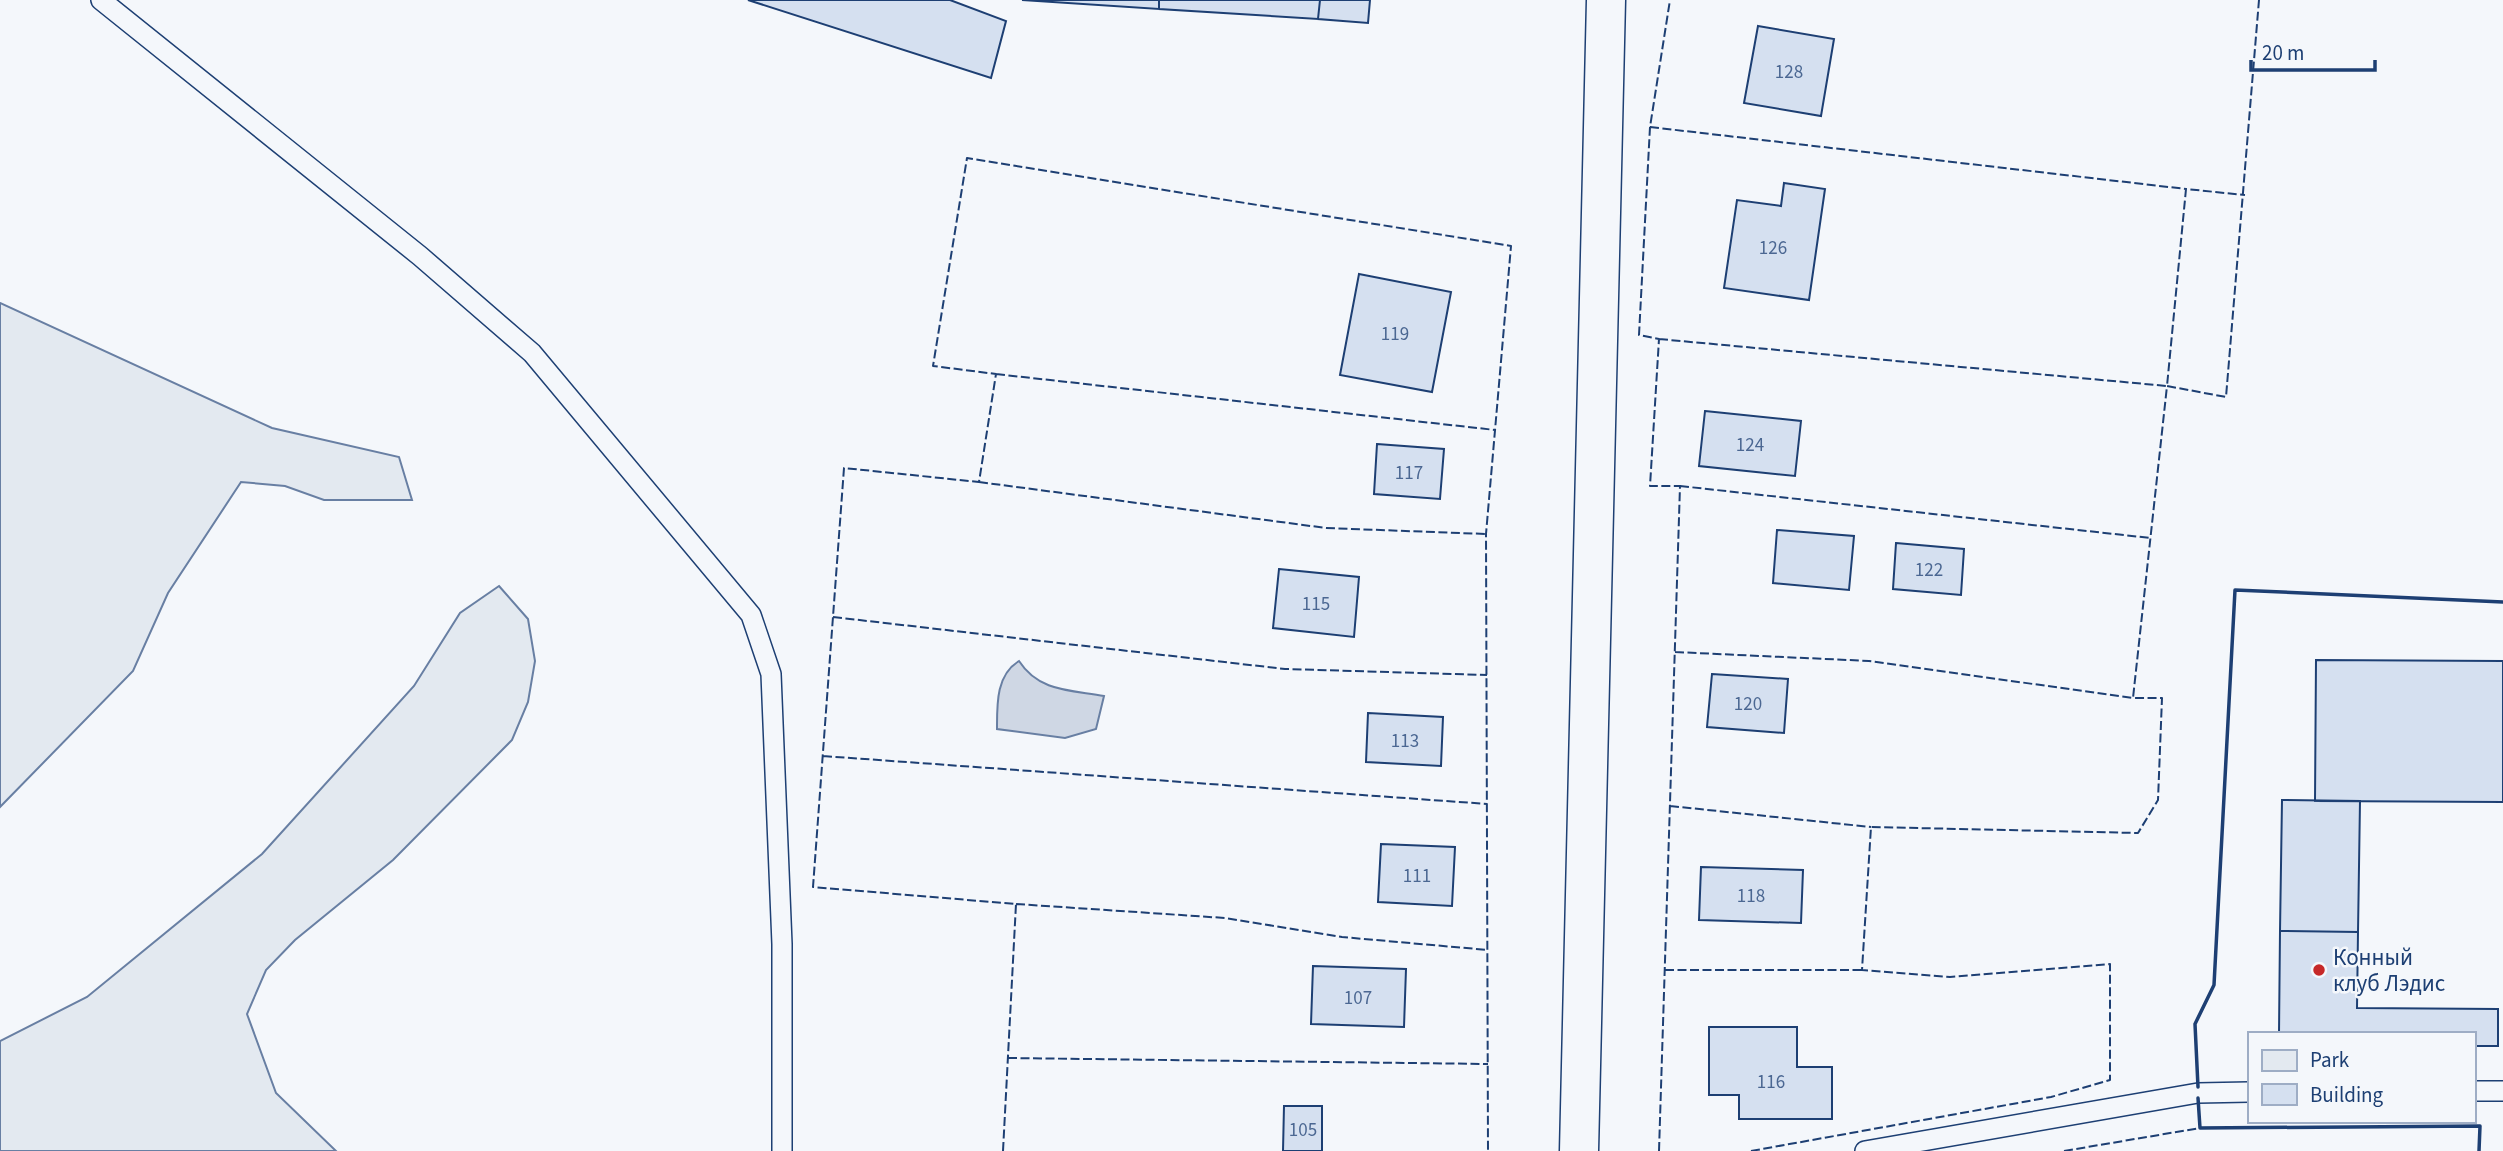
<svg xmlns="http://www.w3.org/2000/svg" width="2503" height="1151" viewBox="0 0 2503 1151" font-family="'Source Sans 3',sans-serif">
  <rect width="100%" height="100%" fill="#f4f7fb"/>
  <!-- green -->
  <path fill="#e3e9f0" stroke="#687fa3" stroke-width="2" d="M0,303L272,428L399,457L412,500H324L285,486L241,482L168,593L133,671L0,807Z
    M499,586L528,619L535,661L528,702L512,740L393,860L295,940L266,970L247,1014L276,1093L336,1151H0V1041L87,997L262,854L414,686L460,613Z"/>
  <!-- water -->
  <path fill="#cfd7e4" stroke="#687fa3" stroke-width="2" d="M1019,661C1039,692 1071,690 1104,696L1096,729L1065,738L997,729C997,704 996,675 1019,661Z"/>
  <!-- building -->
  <path fill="#d5e0f0" stroke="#1d3f73" stroke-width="2" d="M748,0H950L1006,21L991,78Z
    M1022,0H1159V9Z
    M1159,0H1320L1318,19L1159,9Z
    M1320,0H1370L1368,23L1318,19Z
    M1758,26L1834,39L1821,116L1744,103Z
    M1784,183L1825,189L1809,300L1724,288L1737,200L1781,206Z
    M1359,274L1451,292L1432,392L1340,375Z
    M1705,411L1801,421L1795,476L1699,466Z
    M1377,444L1444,449L1440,499L1374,494Z
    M1777,530L1854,536L1849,590L1773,583Z
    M1896,543L1964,549L1961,595L1893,589Z
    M1279,569L1359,577L1354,637L1273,628Z
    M2316,660L2503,661V802L2315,801Z
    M1712,674L1788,679L1784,733L1707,727Z
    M1368,713L1443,717L1441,766L1366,762Z
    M2282,800L2360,801L2358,932L2280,931Z
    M1381,844L1455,847L1452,906L1378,902Z
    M1701,867L1803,870L1801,923L1699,920Z
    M2280,931L2358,932L2357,1008L2498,1009V1046H2473V1034H2279Z
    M1313,966L1406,969L1404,1027L1311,1024Z
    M1709,1027H1797V1067H1832V1119H1739V1095H1709Z
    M1284,1106H1322V1151H1283Z"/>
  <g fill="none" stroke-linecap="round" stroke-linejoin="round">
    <!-- lane casing -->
    <g stroke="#1d3f73" stroke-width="22">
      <path id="lane" d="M101,0L420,256L532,353L751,615L771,674L782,944V1151
        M2473,1091H2503
        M1865,1151L2198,1093L2249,1092"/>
    </g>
    <!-- highway casing -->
    <g stroke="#1d3f73" stroke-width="41">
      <path id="highway" d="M1579,1151L1606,0"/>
    </g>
    <!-- lane -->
    <use href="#lane" stroke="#f4f7fb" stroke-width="19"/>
    <!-- highway -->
    <use href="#highway" stroke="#f4f7fb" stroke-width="38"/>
    <!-- fence -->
    <path stroke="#1d3f73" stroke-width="2" stroke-dasharray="9 3.5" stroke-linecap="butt" d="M1650,127L2186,189
      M1659,339L2167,386L2186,189L2245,195
      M996,374L1495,430
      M979,482L1326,528L1486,534
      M1680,486L2150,538
      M833,617L1285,669L1487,675
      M1675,652L1869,661L2133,698
      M823,756L1487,804
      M1670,806L1871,827
      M1016,904L1225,918L1342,937L1488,950
      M1665,970H1862
      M1008,1058L1488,1064
      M1003,1151L1016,904L813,887L844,468L979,482L996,374L933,366L967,158L1511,246L1486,534L1488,1151
      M1659,1151L1680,486H1650L1659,339L1639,335L1650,127L1670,0
      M1751,1151L2051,1097L2110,1080V964L1950,977L1862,970L1871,827L2138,833L2158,800L2162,698H2133L2167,386L2226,397L2259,0
      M2064,1151L2200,1128"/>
    <!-- wall -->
    <path stroke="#1d3f73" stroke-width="3.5" d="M2198,1087L2195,1024L2214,985L2235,590L2503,602
      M2198,1098L2200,1128L2480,1126L2479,1151"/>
  </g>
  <!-- markers -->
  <circle fill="#c62828" stroke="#f4f7fb" stroke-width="2.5" cx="2319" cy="970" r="7"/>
  <g text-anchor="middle" stroke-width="5" stroke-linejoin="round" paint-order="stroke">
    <!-- number labels -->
    <g font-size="19" fill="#4b6792">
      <text x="1789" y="78">128</text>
      <text x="1773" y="254">126</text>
      <text x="1395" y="340">119</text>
      <text x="1750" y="451">124</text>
      <text x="1409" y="479">117</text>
      <text x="1929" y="576">122</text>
      <text x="1316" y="610">115</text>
      <text x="1748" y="710">120</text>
      <text x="1405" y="747">113</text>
      <text x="1417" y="882">111</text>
      <text x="1751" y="902">118</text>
      <text x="1358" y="1004">107</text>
      <text x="1771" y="1088">116</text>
      <text x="1303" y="1136">105</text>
    </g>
    <!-- poi labels -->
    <g font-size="23" fill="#1d3f73" stroke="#f4f7fb" text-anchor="start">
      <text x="2333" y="965">Конный<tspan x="2333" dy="26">клуб Лэдис</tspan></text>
    </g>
  </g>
  <!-- legend -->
  <rect x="2248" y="1032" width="228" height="91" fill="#f4f7fb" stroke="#9eadc5" stroke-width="2"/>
  <rect x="2262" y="1050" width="35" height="21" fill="#e3e9f0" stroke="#9eadc5" stroke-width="2"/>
  <text x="2310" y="1067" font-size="21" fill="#1d3f73">Park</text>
  <rect x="2262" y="1084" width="35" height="21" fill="#d5e0f0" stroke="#9eadc5" stroke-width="2"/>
  <text x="2310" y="1102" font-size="21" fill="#1d3f73">Building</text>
  <!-- scale -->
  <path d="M2251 60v10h124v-10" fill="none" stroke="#1d3f73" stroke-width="3.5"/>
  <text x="2262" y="60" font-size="21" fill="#1d3f73" stroke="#f4f7fb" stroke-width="5" paint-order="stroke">20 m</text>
</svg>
